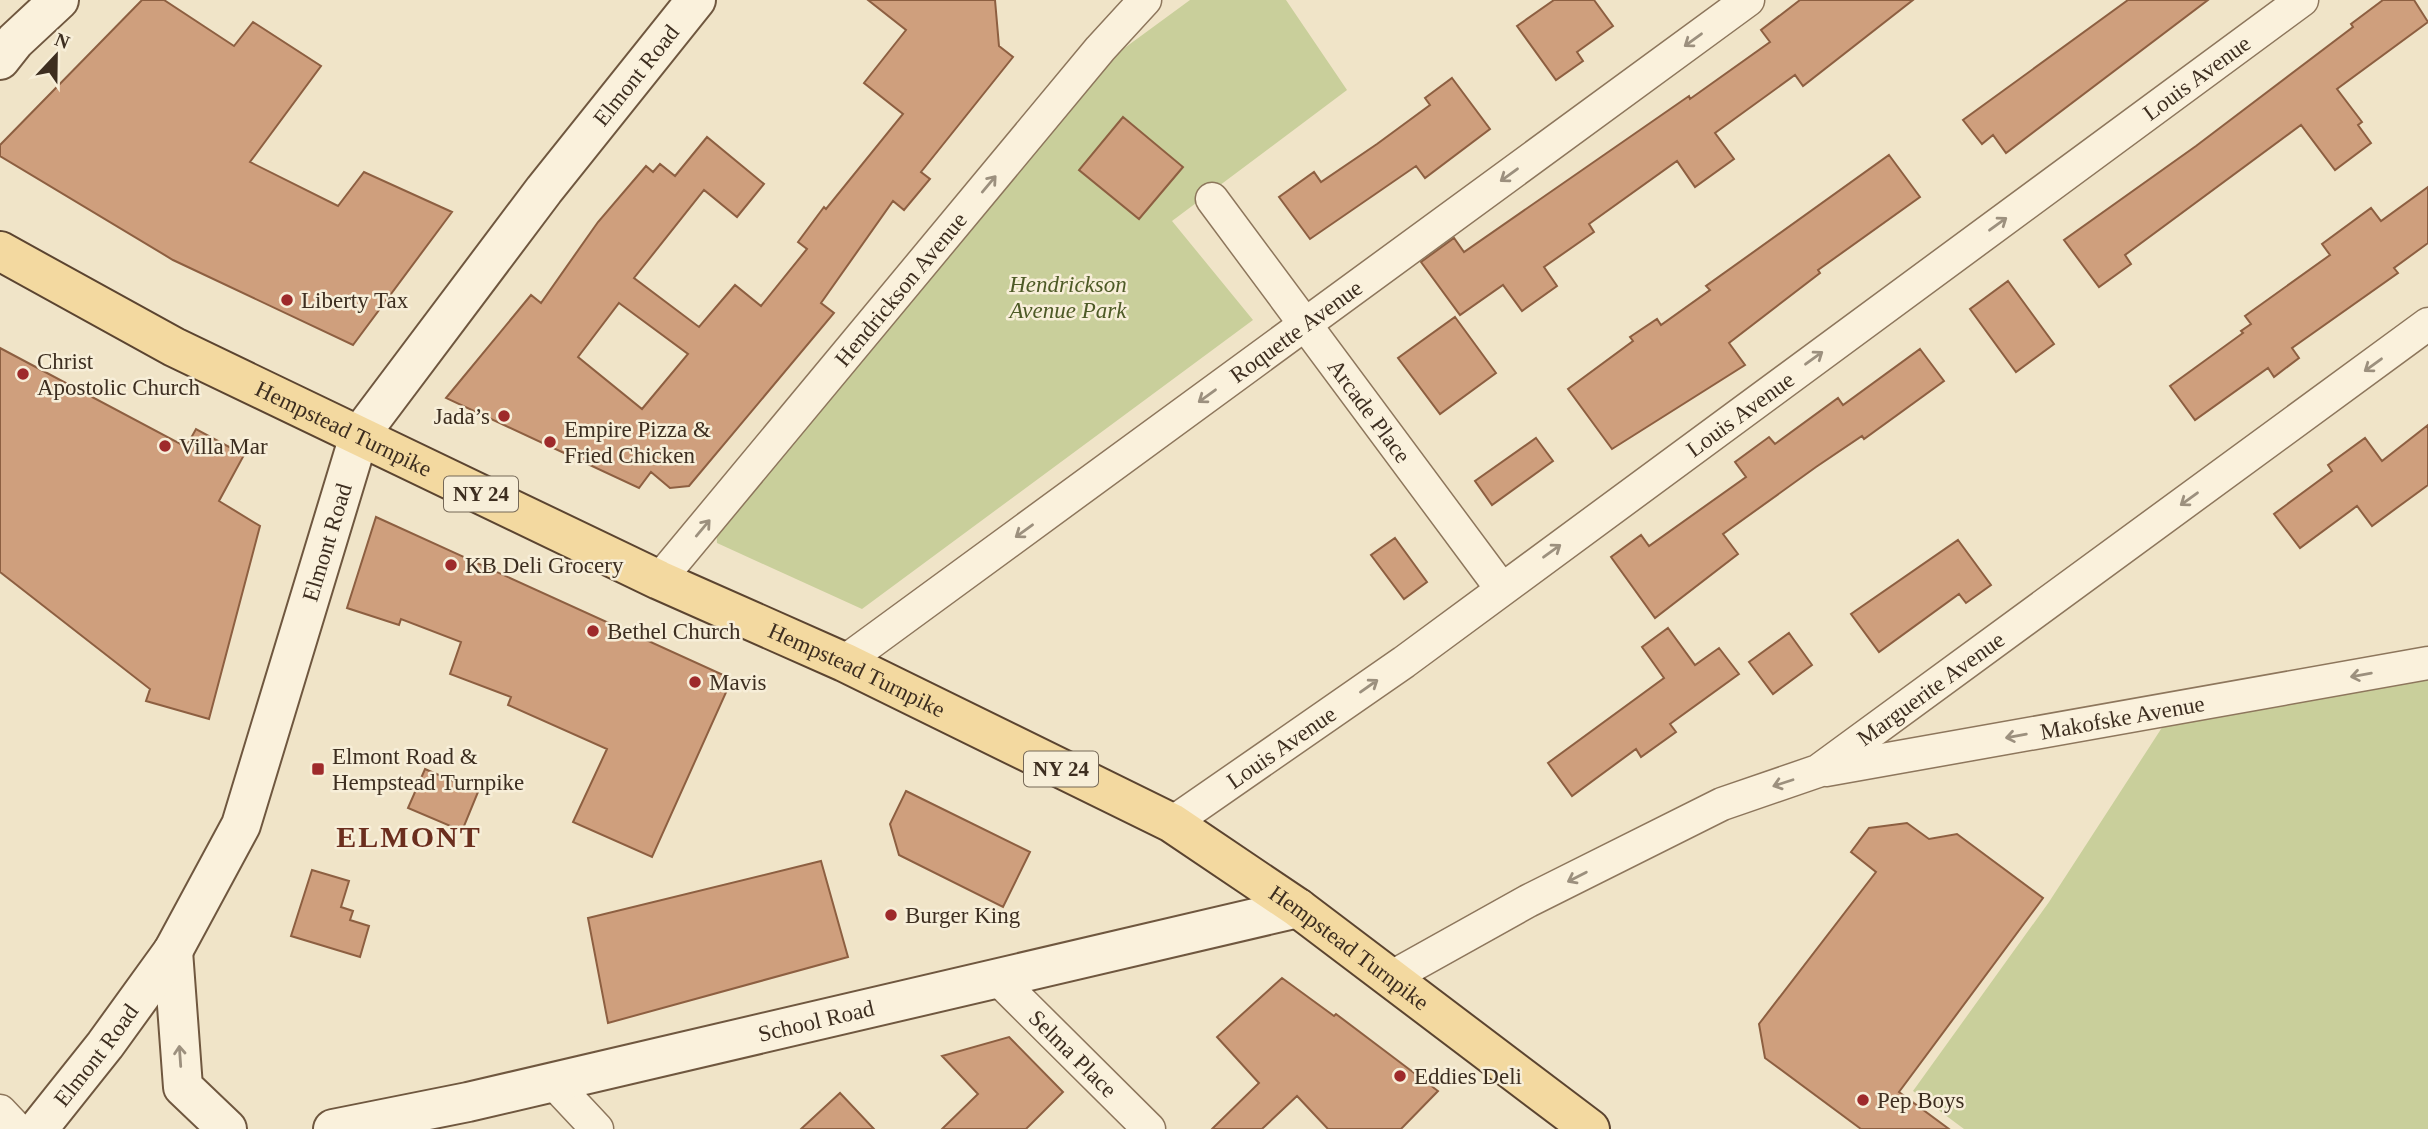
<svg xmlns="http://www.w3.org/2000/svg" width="2428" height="1129" viewBox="0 0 2428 1129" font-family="Georgia,serif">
  <rect width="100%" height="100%" fill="#f0e4c8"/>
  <!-- green -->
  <path fill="#c9cf9b" d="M1190,0H1286L1347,90L1172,221L1253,320L862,609L717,543L715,511L1089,74Z
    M2428,664V1129H1964L1913,1091L2049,902L2174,709Z"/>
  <!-- building -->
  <path fill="#cf9f7d" stroke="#8d5f41" stroke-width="2" fill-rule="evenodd" d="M142,0H164L234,46L253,22L321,66L250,162L338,206L364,172L452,212L353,345L173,260L0,156V145Z
    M868,0H995L999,46L1013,57L921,172L930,179L904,210L893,201L821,303L834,313L689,486L670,488L651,472L639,488L446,398L531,295L541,303L598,222L646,166L653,172L660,164L675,176L707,137L764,184L737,217L704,190L634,278L699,327L735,285L761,306L807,249L798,242L824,207L826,209L903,114L864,83L906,30ZM619,303L688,354L642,409L578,357Z
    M1554,0H1594L1613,26L1577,52L1583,61L1556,80L1517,26Z
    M1800,0H1913L1803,86L1795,75L1715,133L1734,159L1695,187L1677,161L1589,224L1594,232L1544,267L1557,286L1522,311L1503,285L1460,315L1421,262L1454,238L1464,252L1689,96L1690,99L1770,42L1761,30Z
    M2128,0H2208L2006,153L1993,135L1982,144L1963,120Z
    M2383,0H2414L2428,22L2337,89L2362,122L2358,125L2371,143L2335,170L2301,125L2125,255L2131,264L2099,287L2064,240L2196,146L2353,27L2351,24Z
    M1452,78L1490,129L1425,178L1416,166L1310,239L1279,197L1314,172L1321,182L1377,144L1430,105L1425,98Z
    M1123,117L1183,167L1139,219L1079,170Z
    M1889,155L1920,197L1818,270L1820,273L1729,343L1745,365L1612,449L1568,389L1633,341L1630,337L1657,319L1661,325L1710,290L1706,286Z
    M2428,187V243L2394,268L2398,273L2292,348L2299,358L2274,377L2268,368L2195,420L2170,386L2243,333L2241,331L2251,324L2245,316L2330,255L2322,244L2371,208L2381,221Z
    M2008,281L2054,344L2016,372L1970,309Z
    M1455,317L1496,373L1440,414L1398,358Z
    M0,348L186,447L196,429L244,455L219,501L260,526L209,719L146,701L150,689L0,572Z
    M1920,349L1944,381L1864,439L1862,436L1816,467L1723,534L1738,554L1655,618L1611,557L1641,535L1649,546L1746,477L1735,462L1769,437L1775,444L1838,398L1843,405Z
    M2428,425V485L2372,526L2357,506L2300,548L2274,514L2332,471L2328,465L2365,438L2382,461Z
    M1536,438L1553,461L1492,505L1475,481Z
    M376,517L732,679L652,857L573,822L607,749L508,705L511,697L450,674L461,642L401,619L399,625L347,608Z
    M1395,538L1427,582L1404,599L1371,555Z
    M1958,540L1991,585L1966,603L1959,594L1879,652L1851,614Z
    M1668,628L1695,665L1719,648L1739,674L1670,724L1676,732L1641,757L1636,749L1572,796L1548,763L1664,678L1642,647Z
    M1789,633L1812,665L1773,694L1749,662Z
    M425,769L478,792L462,831L408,808Z
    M906,791L1030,852L1003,907L899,855L890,824Z
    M1907,823L1929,839L1957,834L2043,898L1899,1092L1949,1129H1861L1765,1058L1759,1024L1876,872L1851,852L1869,828Z
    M821,861L848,957L608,1023L588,918Z
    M312,870L349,881L341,907L353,911L350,920L369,926L360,957L291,936Z
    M1282,978L1334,1016L1336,1014L1438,1091L1401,1129H1328L1297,1096L1262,1129H1212L1259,1083L1217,1037Z
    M1009,1037L1063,1092L1026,1129H942L978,1094L942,1056Z
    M840,1093L874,1129H801Z"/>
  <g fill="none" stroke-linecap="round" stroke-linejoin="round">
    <!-- minor casing -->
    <g stroke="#8d765c" stroke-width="35">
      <g id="minor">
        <path id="s1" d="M1212,199L1501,588"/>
        <path id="s2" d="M659,580L1100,49L1145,0"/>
        <path id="s3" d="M844,662L1748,0"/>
        <path id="s4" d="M1826,770L2428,663"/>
        <path id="s5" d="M1172,823L1404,662L2302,0"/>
        <path id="s6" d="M997,978L1149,1129"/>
        <path id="s7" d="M1390,978L1528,901L1722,804L1818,771L2428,324"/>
        <path d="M553,1082L597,1129"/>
        <path d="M0,1111L17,1129"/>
      </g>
    </g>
    <!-- secondary casing -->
    <g stroke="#6f573f" stroke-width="42">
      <g id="secondary">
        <path d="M0,60L15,41L59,0"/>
        <path d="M173,951L183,1087L227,1129"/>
        <path id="s8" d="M38,1129L105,1045L173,951L241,825L359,436L544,190L696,0"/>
        <path id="s9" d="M333,1129L468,1102L1298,908"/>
      </g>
    </g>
    <!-- primary casing -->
    <g stroke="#5b4430" stroke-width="42">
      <g id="primary">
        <path id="s10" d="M0,251L174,347L659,580L844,662L1172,823L1298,908L1590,1129"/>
      </g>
    </g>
    <!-- minor -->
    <use href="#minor" stroke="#faf1dc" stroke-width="32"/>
    <!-- secondary -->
    <use href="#secondary" stroke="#faf1dc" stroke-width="38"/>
    <!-- primary -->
    <use href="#primary" stroke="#f3d9a0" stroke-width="38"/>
  </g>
  <!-- one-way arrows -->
  <defs><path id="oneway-shaft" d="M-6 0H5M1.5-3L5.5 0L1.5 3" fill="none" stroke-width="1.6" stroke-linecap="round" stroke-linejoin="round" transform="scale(1.75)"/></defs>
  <g stroke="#9c907e">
    <use href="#oneway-shaft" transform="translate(1693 40) rotate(144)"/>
    <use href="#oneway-shaft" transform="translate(1509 175) rotate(144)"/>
    <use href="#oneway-shaft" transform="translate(989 184) rotate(-50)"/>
    <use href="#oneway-shaft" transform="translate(1998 224) rotate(-36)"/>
    <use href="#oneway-shaft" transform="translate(1814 358) rotate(-36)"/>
    <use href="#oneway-shaft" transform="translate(2373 365) rotate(144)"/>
    <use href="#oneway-shaft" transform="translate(1207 396) rotate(144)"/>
    <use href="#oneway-shaft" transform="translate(2189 499) rotate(144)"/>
    <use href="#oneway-shaft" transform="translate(703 528) rotate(-50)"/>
    <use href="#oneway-shaft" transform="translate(1024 531) rotate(144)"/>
    <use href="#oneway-shaft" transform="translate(1552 551) rotate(-36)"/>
    <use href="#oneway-shaft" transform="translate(2361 675) rotate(170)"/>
    <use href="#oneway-shaft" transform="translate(1369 686) rotate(-35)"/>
    <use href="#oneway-shaft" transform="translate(2016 736) rotate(170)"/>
    <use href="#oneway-shaft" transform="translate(1783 783) rotate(162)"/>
    <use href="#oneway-shaft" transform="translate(1577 877) rotate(153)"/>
    <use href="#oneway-shaft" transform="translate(180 1056) rotate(-94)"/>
  </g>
  <!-- markers -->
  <g fill="#9e2a2b" stroke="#f7eed8" stroke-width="2.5">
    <circle cx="287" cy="300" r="7"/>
    <circle cx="23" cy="374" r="7"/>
    <circle cx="504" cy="416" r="7"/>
    <circle cx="550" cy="442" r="7"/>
    <circle cx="165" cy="446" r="7"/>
    <circle cx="451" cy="565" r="7"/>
    <circle cx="593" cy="631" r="7"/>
    <circle cx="695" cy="682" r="7"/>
    <rect x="311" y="762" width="14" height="14" rx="3.5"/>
    <circle cx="891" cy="915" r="7"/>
    <circle cx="1400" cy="1076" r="7"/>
    <circle cx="1863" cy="1100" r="7"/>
  </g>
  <g text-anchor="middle" stroke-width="5" stroke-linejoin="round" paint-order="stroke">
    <!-- shield labels -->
    <g fill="#f7eed8" stroke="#756857" stroke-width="2">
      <rect x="444" y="476.5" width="74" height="35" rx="5"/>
      <rect x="1024" y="751.5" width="74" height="35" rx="5"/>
    </g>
    <g font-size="21" font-weight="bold" fill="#3d2e20">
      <text x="481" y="501">NY 24</text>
      <text x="1061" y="776">NY 24</text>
    </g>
    <!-- street labels -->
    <g font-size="23" fill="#3d2e20" stroke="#f7eed8">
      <text dy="8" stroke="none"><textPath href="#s8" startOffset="1228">Elmont Road</textPath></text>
      <text dy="8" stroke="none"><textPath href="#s5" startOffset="1267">Louis Avenue</textPath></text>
      <text dy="8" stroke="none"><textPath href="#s2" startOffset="378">Hendrickson Avenue</textPath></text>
      <text dy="8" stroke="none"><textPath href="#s3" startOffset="560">Roquette Avenue</textPath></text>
      <text dy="8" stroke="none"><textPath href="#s1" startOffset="264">Arcade Place</textPath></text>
      <text dy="8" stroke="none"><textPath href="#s5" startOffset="700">Louis Avenue</textPath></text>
      <text dy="8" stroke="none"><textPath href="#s10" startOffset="387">Hempstead Turnpike</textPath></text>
      <text dy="8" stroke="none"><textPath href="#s8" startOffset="662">Elmont Road</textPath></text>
      <text dy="8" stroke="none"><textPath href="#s10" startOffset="954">Hempstead Turnpike</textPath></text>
      <text dy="8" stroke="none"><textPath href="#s7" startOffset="616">Marguerite Avenue</textPath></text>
      <text dy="8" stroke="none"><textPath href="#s4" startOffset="301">Makofske Avenue</textPath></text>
      <text dy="8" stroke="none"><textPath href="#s5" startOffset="133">Louis Avenue</textPath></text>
      <text dy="8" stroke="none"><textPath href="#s10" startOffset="1521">Hempstead Turnpike</textPath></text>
      <text dy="8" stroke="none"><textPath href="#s9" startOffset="495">School Road</textPath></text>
      <text dy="8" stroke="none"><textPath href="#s8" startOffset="94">Elmont Road</textPath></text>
      <text dy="8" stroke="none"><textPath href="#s6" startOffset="107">Selma Place</textPath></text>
    </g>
    <!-- park labels -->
    <g font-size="23" font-style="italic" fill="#4d5a26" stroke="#f7eed8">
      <text x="1068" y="292">Hendrickson<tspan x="1068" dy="26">Avenue Park</tspan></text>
    </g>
    <!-- poi labels -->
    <g font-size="23" fill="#3d2e20" stroke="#f7eed8" text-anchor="start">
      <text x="301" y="308">Liberty Tax</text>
      <text x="37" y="369">Christ<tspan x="37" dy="26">Apostolic Church</tspan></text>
      <text x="490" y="424" text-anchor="end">Jada’s</text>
      <text x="564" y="437">Empire Pizza &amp;<tspan x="564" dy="26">Fried Chicken</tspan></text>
      <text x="179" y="454">Villa Mar</text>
      <text x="465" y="573">KB Deli Grocery</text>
      <text x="607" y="639">Bethel Church</text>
      <text x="709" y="690">Mavis</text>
      <text x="332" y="764">Elmont Road &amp;<tspan x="332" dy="26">Hempstead Turnpike</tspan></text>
      <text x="905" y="923">Burger King</text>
      <text x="1414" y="1084">Eddies Deli</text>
      <text x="1877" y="1108">Pep Boys</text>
    </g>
    <!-- district labels -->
    <g font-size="30" font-weight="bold" letter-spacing="2" fill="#6b2e1e" stroke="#f7eed8">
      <text x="409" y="847">ELMONT</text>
    </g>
  </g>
  <!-- north arrow -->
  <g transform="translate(56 56) rotate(22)" stroke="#f7eed8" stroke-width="5" paint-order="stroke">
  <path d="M0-5L12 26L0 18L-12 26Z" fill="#3d2e20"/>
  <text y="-10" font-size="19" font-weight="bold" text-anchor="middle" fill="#3d2e20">N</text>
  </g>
</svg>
